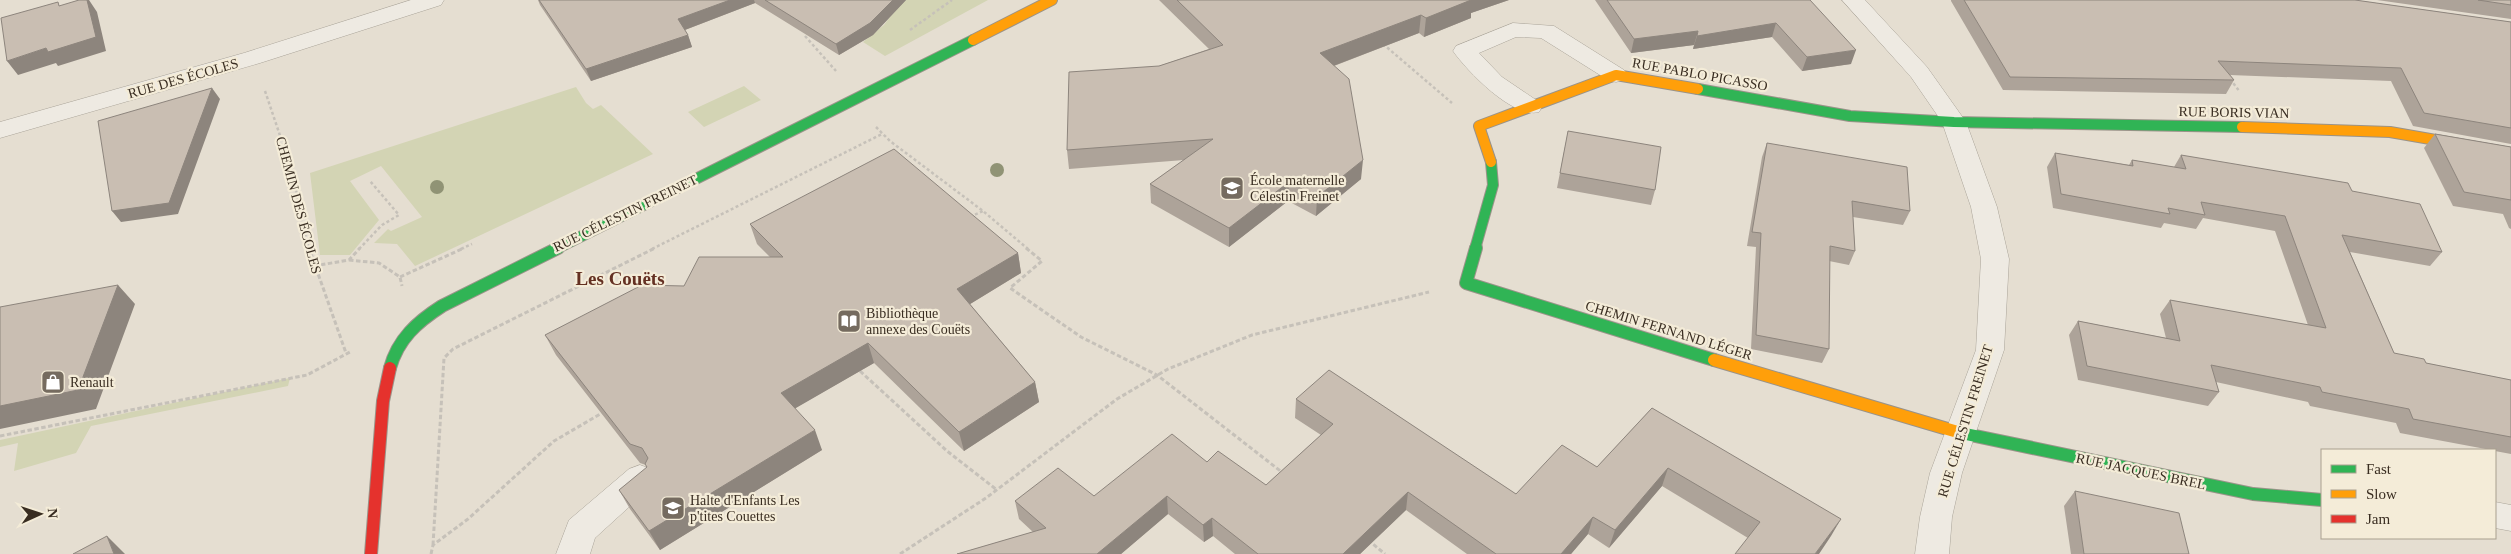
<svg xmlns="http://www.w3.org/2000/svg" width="2511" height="554" viewBox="0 0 2511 554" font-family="Georgia,serif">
  <rect width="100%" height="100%" fill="#e5ded1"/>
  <!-- green -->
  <path fill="#d3d4b4" d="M902,0H988L885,56L863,42L884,25Z
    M744,86L761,100L704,127L688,112Z
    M576,87L586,103L593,109L601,105L653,154L415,266L397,244L374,243L388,229L391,231L422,217L381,166L350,181L379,220L350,255H320L310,173Z
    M290,378L288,386L91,426L76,453L14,471L18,443L0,447V440Z"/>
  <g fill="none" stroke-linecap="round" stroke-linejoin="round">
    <!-- lane casing -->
    <g stroke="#aaa499" stroke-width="1">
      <path id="lane" d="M640,465L651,469L656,478L651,487L595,538L590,554H556L569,520L629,469Z"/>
    </g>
    <!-- street casing -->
    <g stroke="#aaa499" stroke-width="1">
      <path id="street" d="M411,0H444L441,5L260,63L0,138V122L244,53Z
        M1842,0H1865L1927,67L1966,122L1997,207L2009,259L2004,350L1962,473L1952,517L1949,554H1915L1920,517L1930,473L1976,350L1981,259L1971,207L1942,122L1911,77Z
        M1513,23L1554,26L1624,70L1628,75L1624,80L1616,82L1608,80L1541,38L1516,37L1479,53L1502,77L1539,102L1542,107L1539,112C1513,119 1467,71 1453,51L1456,46Z
        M2495,502L2511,505V531L2495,528Z"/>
    </g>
    <!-- fast-far1 casing -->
    <g stroke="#9a9389" stroke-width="12">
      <path id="fast-far1" d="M1698,89L1850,116L1954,122L2242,127
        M556,249L973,40
        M1475,249L1493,185L1491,162"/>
    </g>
    <!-- fast casing -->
    <g stroke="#9a9389" stroke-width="14">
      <path id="fast" d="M1476,248L1466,283L1714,360
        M390,368C398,339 417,322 442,306L558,248
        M1961,433L2253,494L2322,500"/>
    </g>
    <!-- slow-far1 casing -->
    <g stroke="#9a9389" stroke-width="12">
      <path id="slow-far1" d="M973,40L1052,0
        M2242,127L2390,132L2511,153
        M1491,162L1479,126L1616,75L1698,89"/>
    </g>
    <!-- slow casing -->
    <g stroke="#9a9389" stroke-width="14">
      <path id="slow" d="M1714,360L1961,433"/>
    </g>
    <!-- jam casing -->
    <g stroke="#9a9389" stroke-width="14">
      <path id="jam" d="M371,554L383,401L390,368"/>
    </g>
    <!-- path-far1 -->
    <path stroke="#c6c1b9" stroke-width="2.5" stroke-dasharray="3 2.5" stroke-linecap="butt" d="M910,30L952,0
      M805,36L836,71
      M1383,44L1452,103
      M2230,79L2240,92
      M265,91L295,180L299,211L309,249
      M876,127L890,141L983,211L1028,249
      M970,217L983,211
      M359,249L382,225L399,215L370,181
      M461,249L472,244
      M652,249L882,134"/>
    <!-- path -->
    <path stroke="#c6c1b9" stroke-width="3" stroke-dasharray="4.5 2.5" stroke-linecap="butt" d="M309,248L346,353
      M1026,248L1042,261L1010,288L1081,337L1157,375L1283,473
      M349,260L379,263L400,277L402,286
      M314,266L349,260L360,248
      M400,277L464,248
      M860,371L947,451L997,490
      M0,436L307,375L350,352
      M1368,540L1385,554
      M433,545L444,358L453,349L655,248
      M431,554L433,545L468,519L554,441L602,413
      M900,554L986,498L1117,399L1168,369L1252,335L1429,292"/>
    <!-- lane -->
    <use href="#lane" fill="#eeeae2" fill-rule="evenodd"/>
    <!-- street -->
    <use href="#street" fill="#eeeae2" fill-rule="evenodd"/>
    <!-- fast-far1 -->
    <use href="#fast-far1" stroke="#30b455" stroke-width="10"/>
    <!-- fast -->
    <use href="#fast" stroke="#30b455" stroke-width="12"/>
    <!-- slow-far1 -->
    <use href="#slow-far1" stroke="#ff9f0a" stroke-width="10"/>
    <!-- slow -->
    <use href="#slow" stroke="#ff9f0a" stroke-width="12"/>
    <!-- jam -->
    <use href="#jam" stroke="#e5322d" stroke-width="12"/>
  </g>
  <!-- trees -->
  <g fill="#909375">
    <circle cx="997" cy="170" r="7"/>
    <circle cx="437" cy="187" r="7"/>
  </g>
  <!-- wall -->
  <path fill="#ada399" d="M538,0H906L873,35L839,55L755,3L685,30L688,35L692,47L591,81L540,5Z
    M1159,0H1509L1471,13V18L1424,37L1419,33L1334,66L1361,179L1316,216L1288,201L1229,247L1151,203L1150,184L1184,160L1069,169L1067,150L1159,66L1209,49Z
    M1595,0H1810L1851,64L1802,71L1772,37L1693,49L1694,45L1631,53Z
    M1951,0H2355L2511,22V144L2413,126L2391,81L2230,75L2234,80L2226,94L2003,90L1951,1Z
    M2377,0H2511V19Z
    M1568,131L1655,190L1651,205L1557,188Z
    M2435,134L2511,147V229L2509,228L2503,214L2453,206L2424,148Z
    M1767,143L1910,211L1903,225L1853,217L1855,251L1849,265L1829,261V349L1822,363L1751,349L1756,247L1747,246L1762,157Z
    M2055,153L2129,165L2132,160L2174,167L2181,155L2352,191L2442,252L2430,266L2350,252L2394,353L2426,363L2511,380V454L2495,451V450H2491L2400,433L2396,423L2310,406L2308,402L2216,382L2219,392L2208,406L2078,380L2069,335L2078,321L2166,338L2160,314L2170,300L2308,325L2275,231L2203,218L2196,229L2164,223L2161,228L2053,208L2047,167Z
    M750,224L1018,253L1021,273L970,304L1035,382L1039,402L964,451L874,363L795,408L822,450L660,550L630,509L619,490L647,468L646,465L640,463L556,355L545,335L770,257L757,244Z
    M1296,399L1516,494L1597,467L1652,408L1831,536L1748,538L1662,486L1609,548L1588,534L1571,554H1467L1406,510L1360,554H1235L1213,536L1204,542L1168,514L1121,554H957L1033,532L1019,519L1015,501L1094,496L1207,462L1266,485L1321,435L1295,418Z
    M2075,491L2189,554H2071L2064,506Z"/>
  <!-- shaded-wall -->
  <path fill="#8d857d" d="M87,0H89L97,12L106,51L58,66L56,63L18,75L7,61L46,48Z
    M730,0H754L755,3L682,31L678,19Z
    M893,0H906L873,35L839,55L836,44Z
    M1469,0H1509L1471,13V18L1424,37L1426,18Z
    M1421,15L1419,33L1320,71V53Z
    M1776,23L1772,37L1693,49L1697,36Z
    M1698,31L1694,45L1631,53L1634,39Z
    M688,35L692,47L591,81L586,69Z
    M1856,50L1851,64L1802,71L1807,57Z
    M212,88L220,99L178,214L121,222L112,211Z
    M1363,160L1361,179L1316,216L1317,197Z
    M1289,182L1288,201L1229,247V228Z
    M1018,253L1021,273L962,309L957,289Z
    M118,285L135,304L96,409L0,429V406Z
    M868,343L874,363L789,412L781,393Z
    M1035,382L1039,402L964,451L959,432Z
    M815,430L822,450L660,550L649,531Z
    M1668,468L1662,486L1609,548L1615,530Z
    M1408,492L1406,510L1360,554H1343Z
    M1167,496L1168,514L1121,554H1097Z
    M1593,517L1588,534L1571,554H1561Z
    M1212,518L1213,536L1204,542L1203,525Z
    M1841,519L1831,536L1819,554H1815Z
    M107,536L125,554H114Z"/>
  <!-- building -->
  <path fill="#c9beb2" stroke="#8d857d" d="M79,0H87L96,37L48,52L46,48L7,61L1,18L58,2L59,6Z
    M539,0H730L678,19L688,35L586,69Z
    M765,0H893L870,23L836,44Z
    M1177,0H1471L1426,18L1421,15L1320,53L1349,79L1363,160L1317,197L1289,182L1229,228L1150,184L1213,139L1067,150L1069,72L1159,66L1223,45Z
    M1607,0H1810L1856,50L1807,57L1776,23L1697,36L1698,31L1634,39Z
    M1964,0H2355L2511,22V128L2424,113L2401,68L2218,61L2234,80L2010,77Z
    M2478,0H2511V5Z
    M212,88L169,203L112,211L98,121Z
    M1568,131L1661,147L1655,190L1560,173Z
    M2435,134L2511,147V200L2464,192Z
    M1767,143L1907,167L1910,211L1852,201L1855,251L1830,246L1829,349L1756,335L1761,233L1752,232Z
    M894,149L1018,253L957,289L1035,382L959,432L868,343L781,393L815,430L649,531L619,490L647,467L645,464L648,458L642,448L630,444L545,335L642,285L684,286L699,257H783L750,224Z
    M2055,153L2133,166L2132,160L2186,169L2181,155L2348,183L2352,191L2420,204L2442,252L2342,235L2394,353L2424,359L2426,363L2511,380V437L2413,419L2409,409L2322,392L2320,387L2211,365L2219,392L2087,366L2078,321L2180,341L2170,300L2326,328L2285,216L2201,202L2205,215L2168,208L2170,214L2061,194Z
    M118,285L78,390L0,406V307Z
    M1329,370L1516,494L1562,445L1597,467L1652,408L1841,519L1815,554H1735L1760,522L1668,468L1615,530L1593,517L1561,554H1496L1408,492L1343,554H1258L1212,518L1203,525L1167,496L1097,554H957L1046,528L1015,501L1058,468L1094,496L1172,434L1207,462L1218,451L1266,485L1333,424L1296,399Z
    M2075,491L2179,513L2189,554H2084Z
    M107,536L114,554H73Z"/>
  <!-- icons -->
  <defs>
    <g id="school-square" transform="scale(1.25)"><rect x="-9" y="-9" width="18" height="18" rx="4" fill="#756b5f" stroke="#f4ecd8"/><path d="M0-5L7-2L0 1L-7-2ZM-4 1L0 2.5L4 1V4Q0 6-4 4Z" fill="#fff"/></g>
    <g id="library-square" transform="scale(1.25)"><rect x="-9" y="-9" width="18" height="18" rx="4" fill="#756b5f" stroke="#f4ecd8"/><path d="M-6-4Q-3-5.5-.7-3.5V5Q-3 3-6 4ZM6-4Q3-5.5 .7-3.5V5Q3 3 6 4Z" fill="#fff"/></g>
    <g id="shop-square" transform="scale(1.25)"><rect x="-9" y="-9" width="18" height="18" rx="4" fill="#756b5f" stroke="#f4ecd8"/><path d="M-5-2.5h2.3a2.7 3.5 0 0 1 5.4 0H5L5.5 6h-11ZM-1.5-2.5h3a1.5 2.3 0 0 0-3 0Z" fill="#fff"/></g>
  </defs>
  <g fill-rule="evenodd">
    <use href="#school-square" x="1232" y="188"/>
    <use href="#library-square" x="849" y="321"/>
    <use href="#shop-square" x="53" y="382"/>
    <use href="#school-square" x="673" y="508"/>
  </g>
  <g text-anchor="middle" stroke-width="4.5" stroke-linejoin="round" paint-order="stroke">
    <!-- street labels -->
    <g font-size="14" fill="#392d21" stroke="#f4ecd8">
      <text transform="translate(1700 74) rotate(10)" y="5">RUE PABLO PICASSO</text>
      <text transform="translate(183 78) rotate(-16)" y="5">RUE DES ÉCOLES</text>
      <text transform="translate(2234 112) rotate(1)" y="5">RUE BORIS VIAN</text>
      <text transform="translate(299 205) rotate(75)" y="5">CHEMIN DES ÉCOLES</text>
      <text transform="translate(625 213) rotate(-26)" y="5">RUE CÉLESTIN FREINET</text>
      <text transform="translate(1669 330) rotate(17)" y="5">CHEMIN FERNAND LÉGER</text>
      <text transform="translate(1965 421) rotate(-73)" y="5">RUE CÉLESTIN FREINET</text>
      <text transform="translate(2141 471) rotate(12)" y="5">RUE JACQUES BREL</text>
    </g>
    <!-- poi labels -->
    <g font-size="14" fill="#392d21" stroke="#f4ecd8" text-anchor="start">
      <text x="1250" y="185">École maternelle<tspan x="1250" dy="16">Célestin Freinet</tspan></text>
      <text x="866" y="318">Bibliothèque<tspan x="866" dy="16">annexe des Couëts</tspan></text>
      <text x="70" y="387">Renault</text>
      <text x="690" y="505">Halte d'Enfants Les<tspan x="690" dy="16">p'tites Couettes</tspan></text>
    </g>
    <!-- district labels -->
    <g font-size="19" font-weight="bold" fill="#643022" stroke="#f4ecd8">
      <text x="620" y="285">Les Couëts</text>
    </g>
  </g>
  <!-- legend -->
  <rect x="2321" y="449" width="175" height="90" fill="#f4ecd8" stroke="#a9a08f"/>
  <rect x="2331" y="465" width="25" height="8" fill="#30b455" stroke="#a9a08f"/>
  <text x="2366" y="474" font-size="15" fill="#392d21">Fast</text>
  <rect x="2331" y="490" width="25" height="8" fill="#ff9f0a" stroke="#a9a08f"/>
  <text x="2366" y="499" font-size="15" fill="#392d21">Slow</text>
  <rect x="2331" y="515" width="25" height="8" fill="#e5322d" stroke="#a9a08f"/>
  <text x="2366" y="524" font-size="15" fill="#392d21">Jam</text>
  <!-- north arrow -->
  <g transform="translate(40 514) rotate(87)" stroke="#f4ecd8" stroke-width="4" paint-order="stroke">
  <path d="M0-4L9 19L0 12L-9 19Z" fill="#392d21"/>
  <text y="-8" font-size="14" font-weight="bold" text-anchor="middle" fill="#392d21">N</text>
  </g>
</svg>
